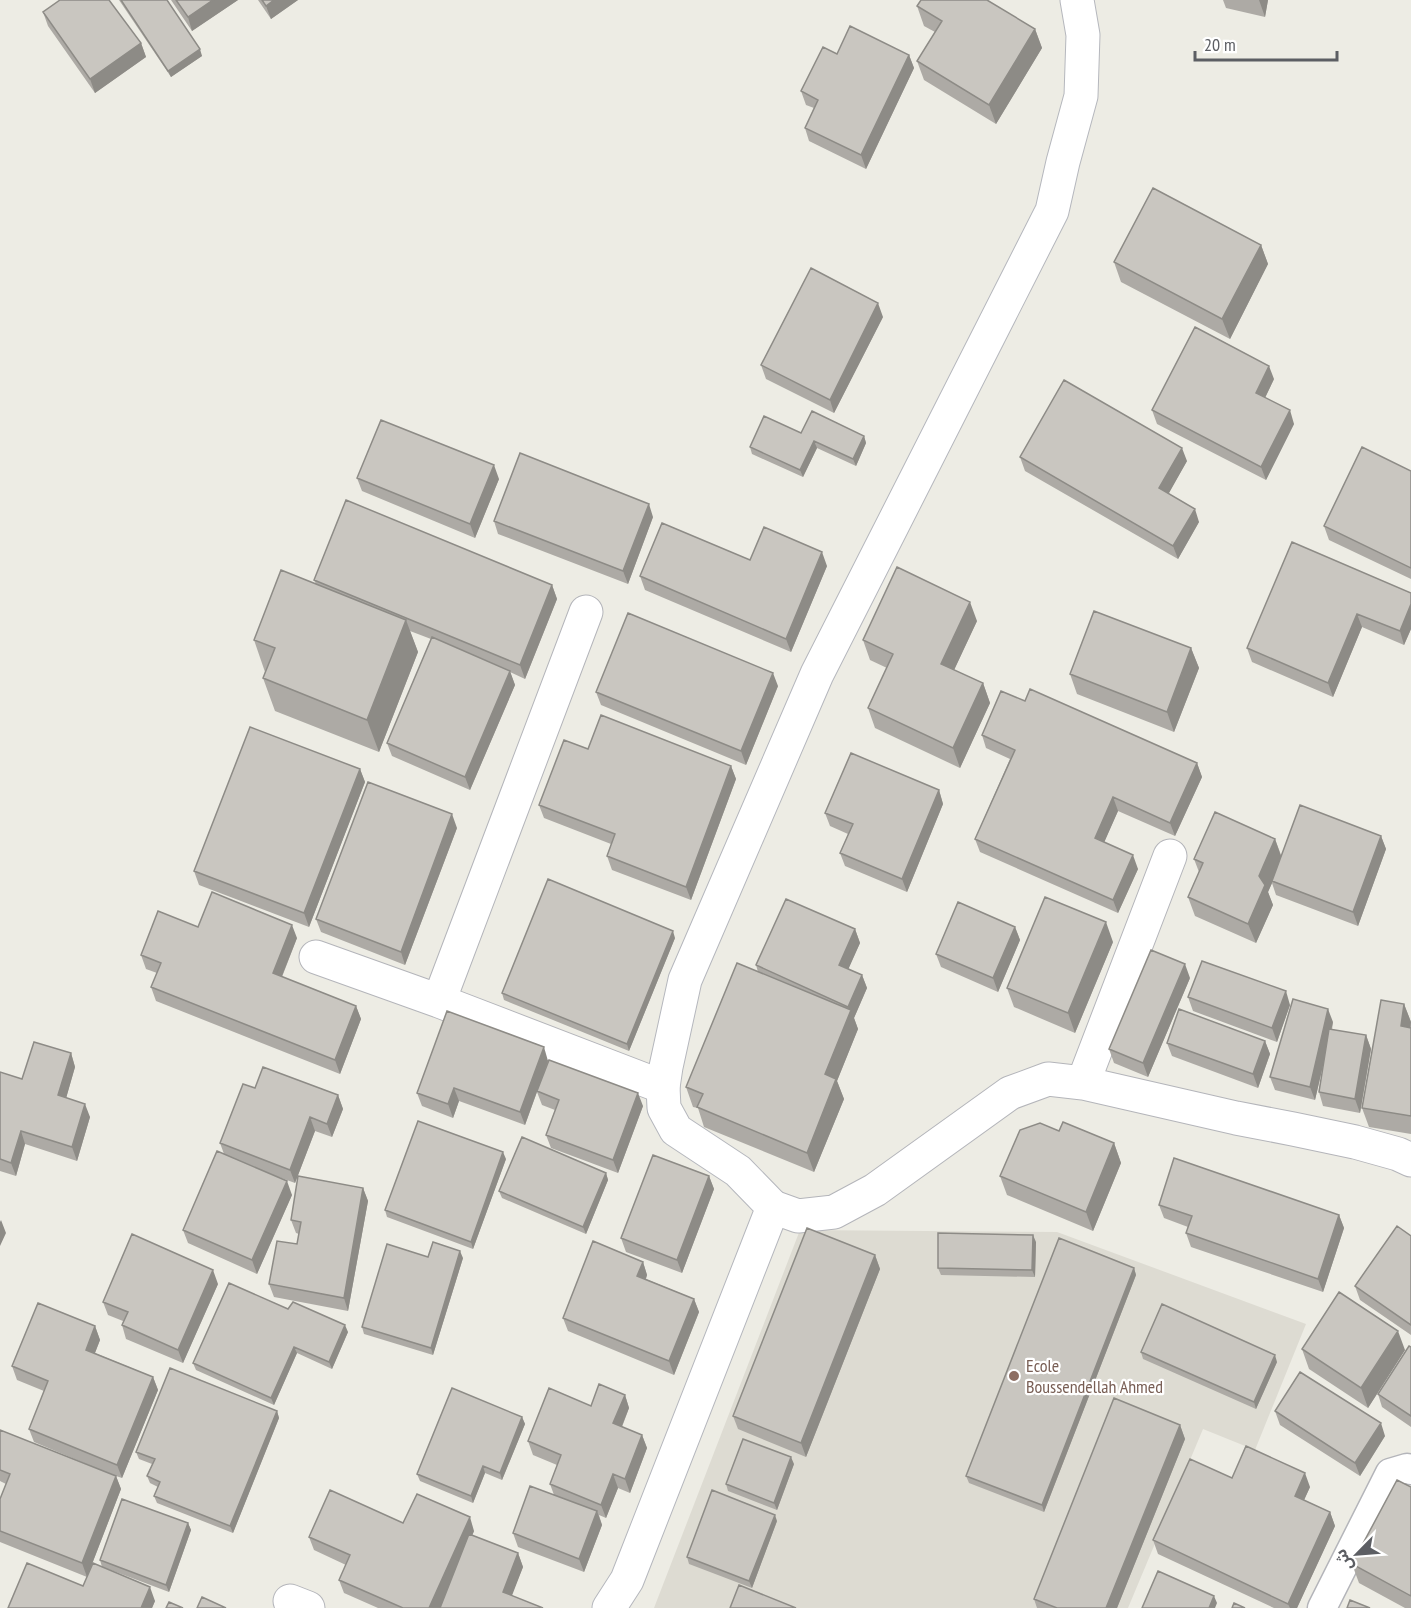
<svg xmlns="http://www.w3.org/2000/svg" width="1411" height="1608" viewBox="0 0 1411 1608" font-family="'PT Sans Narrow','Noto Sans Arabic',sans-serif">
  <rect width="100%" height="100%" fill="#edece4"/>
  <!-- education -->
  <path fill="#dddbd2" d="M800,1230L1057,1232L1306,1324L1255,1450L1203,1429L1128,1608H654Z"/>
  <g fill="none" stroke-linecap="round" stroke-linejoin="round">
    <!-- lane casing -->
    <g stroke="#b4b5ba" stroke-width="31">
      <path id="lane" d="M1322,1608L1390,1473L1407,1468L1411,1470"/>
    </g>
    <!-- street casing -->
    <g stroke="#b4b5ba" stroke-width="35">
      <path id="street" d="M316,957L439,1001L663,1087
        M439,1001L586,612
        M1083,1083L1170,856
        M773,1207L798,1216L834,1212L875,1190L1010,1093L1048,1079L1083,1083L1236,1118L1293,1129L1355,1142L1398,1154L1411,1160
        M290,1601L308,1608"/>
    </g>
    <!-- secondary casing -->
    <g stroke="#b5b7bd" stroke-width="35">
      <path id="secondary" d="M609,1608L627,1580L773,1207L738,1171L676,1130L664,1108L663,1087L666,1067L685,980L817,674L1052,211L1063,162L1081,96L1083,35L1077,0"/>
    </g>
    <!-- lane -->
    <use href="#lane" stroke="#fff" stroke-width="28"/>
    <!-- street -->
    <use href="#street" stroke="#fff" stroke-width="33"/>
    <!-- secondary -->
    <use href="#secondary" stroke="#fff" stroke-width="33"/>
  </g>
  <!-- wall -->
  <path fill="#adaaa5" d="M119,0H167L202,56L171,77Z
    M171,0H238L192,31Z
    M258,0H298L271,19Z
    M1223,0H1268L1265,17L1226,8Z
    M917,6L1035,29L1042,48L996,124L924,80L917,61L935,32L924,26Z
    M43,12L141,43L146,57L95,93L48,26Z
    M837,54L909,55L914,68L866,169L809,141L805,128L814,108L806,105L801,91Z
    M1261,245L1268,264L1230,339L1121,282L1114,262Z
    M883,317L834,413L766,379L761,365Z
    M1274,379L1265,398L1294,424L1266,480L1157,424L1152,410Z
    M801,433L864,436L866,443L856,466L817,448L803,477L752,454L750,447Z
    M1020,457L1187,461L1168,494L1199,522L1178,559L1025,471Z
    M1411,471V579L1329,540L1324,526Z
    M357,478L499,479L475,538L362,491Z
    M653,517L628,584L498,534L494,521Z
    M750,560L827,566L791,652L645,590L640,576Z
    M314,580L552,585L557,599L525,679L510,672L515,685L470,790L392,756L387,743L431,639L410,631L418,652L379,752L275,711L263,678L265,672L254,640L316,584Z
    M1411,593V629L1404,645L1362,627L1333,697L1252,662L1247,648Z
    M977,621L954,670L983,683L990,703L960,768L875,728L868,708L887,668L870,660L863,640Z
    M1191,648L1199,668L1174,732L1077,694L1070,674Z
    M778,686L746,765L601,705L596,692Z
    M1025,701L1197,763L1202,777L1175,836L1118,811L1104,842L1138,869L1118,913L980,852L975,839L1010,759L986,748L982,735Z
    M588,749L731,766L736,779L691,900L612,870L607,856L611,844L544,818L539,805Z
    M360,769L365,782L309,927L199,885L194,871Z
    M939,790L943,804L907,892L845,866L840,853L848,834L830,826L825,813Z
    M457,828L405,965L321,932L316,919Z
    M1381,836L1386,849L1358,926L1276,895L1272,883L1268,892L1273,905L1256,943L1195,916L1188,897L1199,872L1194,859L1275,839L1281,855Z
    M198,927L297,938L282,977L356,1006L361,1019L340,1074L156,1001L151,987L157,973L146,969L141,955Z
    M1015,927L1020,940L998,992L941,967L936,954Z
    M855,929L860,943L848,969L862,975L867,988L854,1018L858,1029L837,1081L844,1099L814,1172L704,1127L698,1108L693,1107L686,1087L758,972L756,965Z
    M675,938L629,1051L504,1000L502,993Z
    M1113,942L1075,1033L1014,1007L1007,988Z
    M1190,978L1148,1077L1114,1063L1109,1049Z
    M1188,997L1290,1005L1277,1042L1193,1011Z
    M1404,1004L1411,1022V1134L1369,1127L1362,1108Z
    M1333,1022L1332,1030L1366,1035L1371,1049L1360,1113L1323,1106L1319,1092L1323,1066L1315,1100L1275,1090L1270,1077Z
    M1265,1041L1270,1054L1258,1088L1172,1056L1167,1043Z
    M71,1053L75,1067L66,1098L90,1117L77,1161L25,1144L16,1176L0,1171V1072L22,1079Z
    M548,1060L643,1106L618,1173L551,1148L546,1135L555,1110L542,1105L537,1092L525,1125L459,1101L453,1118L422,1106L417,1093Z
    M255,1088L338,1095L343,1109L332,1137L315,1131L295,1183L265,1172L292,1195L257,1274L188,1243L183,1230L224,1154L220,1143Z
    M1114,1143L1121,1163L1093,1231L1007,1195L1000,1176Z
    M506,1159L473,1249L387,1217L385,1210Z
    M606,1173L608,1180L586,1234L502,1198L499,1191Z
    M709,1176L714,1189L682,1273L626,1252L621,1238Z
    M363,1188L368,1201L348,1311L274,1297L269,1284L297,1244L299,1234L296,1233L291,1220Z
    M1159,1205L1339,1215L1344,1228L1323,1292L1191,1247L1186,1233L1188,1227L1164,1218Z
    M1411,1236V1335L1360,1300L1355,1286Z
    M1036,1242L1035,1277L941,1275L938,1268Z
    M875,1255L880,1269L806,1457L738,1429L733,1416Z
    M428,1257L463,1258L433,1355L364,1334L362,1327Z
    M643,1262L647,1275L646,1279L694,1299L699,1312L674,1375L568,1331L563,1318Z
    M1134,1268L1136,1275L1044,1512L969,1483L966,1476Z
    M218,1284L183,1363L126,1339L122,1325L123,1321L108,1315L103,1302Z
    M288,1309L348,1332L332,1369L297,1353L274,1405L196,1370L193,1363Z
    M95,1326L100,1340L95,1353L153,1377L158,1390L122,1478L116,1476L121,1489L87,1577L0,1542V1499L6,1484L0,1481V1430L108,1473L34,1442L29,1429L44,1391L17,1380L12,1366Z
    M1411,1347V1427L1382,1407L1378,1394Z
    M1302,1349L1405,1350L1368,1408L1309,1369Z
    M1141,1352L1277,1362L1256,1409L1143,1359Z
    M625,1395L629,1408L622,1427L642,1435L647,1448L630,1493L618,1488L606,1518L599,1515L602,1525L584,1572L518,1547L513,1533L554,1495L550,1484L557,1465L533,1455L528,1441L591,1406Z
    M277,1411L279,1418L233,1533L157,1503L154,1496L158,1487L150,1483L147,1476L152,1464L139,1459L136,1452Z
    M1275,1411L1385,1436L1360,1476L1280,1425Z
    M522,1417L525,1424L502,1480L485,1473L473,1503L420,1481L417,1474Z
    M1180,1425L1185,1439L1117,1608H1037L1034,1599Z
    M794,1464L777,1510L728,1491L726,1484Z
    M1232,1478L1310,1487L1304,1500L1330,1512L1335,1526L1297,1608H1274L1158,1554L1153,1540Z
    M1411,1487V1608H1405L1359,1583L1352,1564Z
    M777,1521L752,1588L689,1564L687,1557Z
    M188,1523L191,1530L169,1592L108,1569L155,1601L152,1608H8L83,1586L102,1567L100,1560Z
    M403,1523L474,1531L472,1536L518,1553L523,1567L511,1596L543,1608H378L344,1593L339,1580L346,1565L314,1550L309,1537Z"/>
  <!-- shaded-wall -->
  <path fill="#8d8b86" d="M213,0H238L192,31L188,17Z
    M274,0H298L271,19L266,6Z
    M1259,0H1268L1265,17Z
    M1035,29L1042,48L996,124L989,105Z
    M141,43L146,57L95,93L90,79Z
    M200,49L202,56L171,77L168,71Z
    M909,55L914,68L866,169L861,155Z
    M1261,245L1268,264L1230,339L1222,319Z
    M878,303L883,317L834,413L830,400Z
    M1269,366L1274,379L1261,406L1256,393Z
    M1290,410L1294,424L1266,480L1261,467Z
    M864,436L866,443L856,466L853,459Z
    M814,441L817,448L803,477L800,470Z
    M1182,448L1187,461L1164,502L1159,488Z
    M494,465L499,479L475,538L470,524Z
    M649,504L653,517L628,584L623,571Z
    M1195,509L1199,522L1178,559L1173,546Z
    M822,552L827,566L791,652L786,639Z
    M552,585L557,599L525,679L520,665Z
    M970,602L977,621L948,683L941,664Z
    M1411,604V629L1404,645L1400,631Z
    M1357,614L1362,627L1333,697L1328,683Z
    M406,620L418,652L379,752L367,720Z
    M1191,648L1199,668L1174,732L1167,712Z
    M510,671L515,685L470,790L465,777Z
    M773,673L778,686L746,765L741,751Z
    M983,683L990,703L960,768L953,748Z
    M1197,763L1202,777L1175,836L1170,823Z
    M731,766L736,779L691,900L686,887Z
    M360,769L365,782L309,927L304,913Z
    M939,790L943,804L907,892L902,879Z
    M1113,797L1118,811L1100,852L1095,838Z
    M452,814L457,828L405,965L401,952Z
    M1381,836L1386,849L1358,926L1353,912Z
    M1275,839L1282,859L1272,881V883L1268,892L1273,905L1256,943L1248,924L1259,876Z
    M1133,855L1138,869L1118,913L1113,900Z
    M1106,922L1113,942L1075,1033L1068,1013Z
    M292,925L297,938L278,986L273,973Z
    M1015,927L1020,940L998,992L993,978Z
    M855,929L860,943L844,979L839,965Z
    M673,931L675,938L629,1051L627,1044Z
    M1185,964L1190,978L1148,1077L1143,1063Z
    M862,975L867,988L854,1018L858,1029L837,1081L844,1099L814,1172L807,1153L825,1074L850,1012L848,1007Z
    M1286,991L1290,1005L1277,1042L1272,1028Z
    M1404,1004L1411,1022L1408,1046L1401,1026Z
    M356,1006L361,1019L340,1074L335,1060Z
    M1328,1009L1333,1022L1315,1100L1310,1087Z
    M1366,1035L1371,1049L1360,1113L1355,1099Z
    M1265,1041L1270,1054L1258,1088L1253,1074Z
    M544,1047L548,1061L525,1125L520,1112Z
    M71,1053L75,1067L63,1109L58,1095Z
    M454,1088L459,1101L453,1118L448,1104Z
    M638,1093L643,1106L618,1173L613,1160Z
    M338,1095L343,1109L332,1137L327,1124Z
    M85,1104L90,1117L77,1161L72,1147Z
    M310,1117L315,1131L295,1183L290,1170Z
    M21,1131L25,1144L16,1176L11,1163Z
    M1114,1143L1121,1163L1093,1231L1086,1212Z
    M503,1152L506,1159L473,1249L471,1242Z
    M606,1173L608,1180L586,1234L583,1227Z
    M709,1176L714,1189L682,1273L677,1260Z
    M287,1181L292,1195L257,1274L252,1260Z
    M363,1188L368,1201L348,1311L344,1298Z
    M1339,1215L1344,1228L1323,1292L1318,1279Z
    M1,1220L6,1233L0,1246V1222Z
    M1033,1235L1036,1242L1035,1277L1032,1270Z
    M460,1251L463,1258L433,1355L431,1348Z
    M875,1255L880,1269L806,1457L801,1443Z
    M643,1262L647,1275L642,1289L637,1276Z
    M1134,1268L1136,1275L1044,1512L1042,1505Z
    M213,1270L218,1284L183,1363L178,1350Z
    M694,1299L699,1312L674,1375L669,1361Z
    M345,1325L348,1332L332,1369L329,1362Z
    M95,1326L100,1340L91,1363L86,1350Z
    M1398,1331L1405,1350L1368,1408L1361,1388Z
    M294,1347L297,1353L274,1405L271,1398Z
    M1275,1355L1277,1362L1256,1409L1254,1402Z
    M153,1377L158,1390L122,1478L117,1465Z
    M625,1395L629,1408L618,1436L613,1423Z
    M277,1411L279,1418L233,1533L230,1526Z
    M522,1417L525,1424L502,1480L500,1473Z
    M1381,1423L1385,1436L1360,1476L1355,1463Z
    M1180,1425L1185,1439L1117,1608H1106Z
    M642,1435L647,1448L630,1493L625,1479Z
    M791,1457L794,1464L777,1510L774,1503Z
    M483,1466L485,1473L473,1503L471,1496Z
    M1305,1473L1310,1487L1300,1509L1295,1496Z
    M613,1474L618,1488L606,1518L601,1505Z
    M116,1476L121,1489L87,1577L82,1563Z
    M597,1511L602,1525L584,1572L579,1559Z
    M1330,1512L1335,1526L1297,1608H1290L1288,1604Z
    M775,1515L777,1521L752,1588L749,1581Z
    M470,1517L474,1531L440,1608H429Z
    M188,1523L191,1530L169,1592L166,1585Z
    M518,1553L523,1567L508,1606L503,1592Z
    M150,1587L155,1601L152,1608H141Z
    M1214,1596L1217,1603L1215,1608H1209Z"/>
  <!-- building -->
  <path fill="#c9c6c0" stroke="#8d8b86" stroke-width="1.5" d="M60,0H109L141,43L90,79L43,12Z
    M121,0H167L200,49L168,71Z
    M176,0H213L188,17Z
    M262,0H274L266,6Z
    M921,0H987L1035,29L989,105L917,61L942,21L917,6Z
    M850,26L909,55L861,155L805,128L818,100L801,91L823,47L837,54Z
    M1153,188L1261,245L1222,319L1114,262Z
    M811,268L878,303L830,400L761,365Z
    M1195,327L1269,366L1256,393L1290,410L1261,467L1152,410Z
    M1064,380L1182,448L1159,488L1195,509L1173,546L1020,457Z
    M812,411L864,436L853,459L814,441L800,470L750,447L764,416L801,433Z
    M381,420L494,465L470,524L357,478Z
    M1362,447L1411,471V568L1324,526Z
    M520,453L649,504L623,571L494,521Z
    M346,500L552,585L520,665L314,580Z
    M662,523L750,560L764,527L822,552L786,639L640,576Z
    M1292,542L1411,593V604L1400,631L1357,614L1328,683L1247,648Z
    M897,567L970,602L941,664L983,683L953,748L868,708L893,654L863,640Z
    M281,570L406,620L367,720L263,678L275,648L254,640Z
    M1094,611L1191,648L1167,712L1070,674Z
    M628,613L773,673L741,751L596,692Z
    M432,637L510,671L465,777L387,743Z
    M1030,689L1197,763L1170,823L1113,797L1095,838L1133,855L1113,900L975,839L1015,750L982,735L1001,691L1025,701Z
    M601,715L731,766L686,887L607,856L615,834L539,805L564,740L588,749Z
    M250,727L360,769L304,913L194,871Z
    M851,753L939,790L902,879L840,853L853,824L825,813Z
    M368,782L452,814L401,952L316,919Z
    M1300,805L1381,836L1353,912L1272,881Z
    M1215,812L1275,839L1259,876L1265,885L1248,924L1188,897L1203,863L1194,859Z
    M548,879L673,931L627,1044L502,993Z
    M212,892L292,925L273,973L356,1006L335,1060L151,987L161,963L141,955L158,911L198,927Z
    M1045,897L1106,922L1068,1013L1007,988Z
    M786,899L855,929L839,965L862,975L848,1007L756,965Z
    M958,902L1015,927L993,978L936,954Z
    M1151,950L1185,964L1143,1063L1109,1049Z
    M1202,961L1286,991L1272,1028L1188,997Z
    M737,963L851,1010L825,1074L836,1079L807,1153L697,1107L703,1094L686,1087Z
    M1293,999L1328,1009L1310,1087L1270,1077Z
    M1381,1000L1404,1004L1401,1026L1411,1028V1116L1362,1108Z
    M1179,1009L1265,1041L1253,1074L1167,1043Z
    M447,1011L544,1047L520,1112L454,1088L448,1104L417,1093Z
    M1329,1029L1366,1035L1355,1099L1319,1092Z
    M34,1042L71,1053L58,1095L85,1104L72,1147L21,1131L11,1163L0,1159V1072L22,1079Z
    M549,1060L638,1093L613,1160L546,1135L559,1100L537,1091Z
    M263,1067L338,1095L327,1124L310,1117L290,1170L220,1143L243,1084L255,1088Z
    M418,1121L503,1152L471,1242L385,1210Z
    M1063,1122L1114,1143L1086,1212L1000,1176L1020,1130L1040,1123L1059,1131Z
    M522,1137L606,1173L583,1227L499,1191Z
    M217,1151L287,1181L252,1260L183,1230Z
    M653,1155L709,1176L677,1260L621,1238Z
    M1174,1158L1339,1215L1318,1279L1186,1233L1192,1216L1159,1205Z
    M298,1176L363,1188L344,1298L269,1284L277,1241L297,1244L301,1222L291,1220Z
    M1397,1226L1411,1236V1325L1355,1286Z
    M807,1228L875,1255L801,1443L733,1416Z
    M938,1233L1033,1235L1032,1270L938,1268Z
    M132,1234L213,1270L178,1350L122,1325L128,1312L103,1302Z
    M1059,1238L1134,1268L1042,1505L966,1476Z
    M593,1241L643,1262L637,1276L694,1299L669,1361L563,1318Z
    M433,1242L460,1251L431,1348L362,1327L387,1244L428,1257Z
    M229,1283L288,1309L293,1302L345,1325L329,1362L294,1347L271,1398L193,1363Z
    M1339,1292L1398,1331L1361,1388L1302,1349Z
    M38,1303L95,1326L86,1350L153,1377L117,1465L29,1429L48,1381L12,1366Z
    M1162,1304L1275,1355L1254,1402L1141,1352Z
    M1409,1346L1411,1347V1416L1378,1394Z
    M170,1368L277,1411L230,1526L154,1496L160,1482L147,1476L155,1459L136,1452Z
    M1300,1372L1381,1423L1355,1463L1275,1411Z
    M599,1384L625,1395L613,1423L642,1435L625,1479L613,1474L601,1505L550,1484L561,1455L528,1441L549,1388L591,1406Z
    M452,1388L522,1417L500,1473L483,1466L471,1496L417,1474Z
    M1114,1398L1180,1425L1106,1608H1057L1034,1599Z
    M0,1430L116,1476L82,1563L0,1531V1499L10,1474L0,1470Z
    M743,1439L791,1457L774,1503L726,1484Z
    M1246,1446L1305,1473L1295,1496L1330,1512L1288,1604L1153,1540L1190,1459L1232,1478Z
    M1397,1480L1411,1487V1596L1352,1564Z
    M530,1486L597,1511L579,1559L513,1533Z
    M330,1490L403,1523L417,1494L470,1517L429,1608H403L339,1580L350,1555L309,1537Z
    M712,1490L775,1515L749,1581L687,1557Z
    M122,1499L188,1523L166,1585L100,1560Z
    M469,1534L518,1553L503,1592L543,1608H440Z
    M27,1563L83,1586L93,1563L150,1587L141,1608H8Z
    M1158,1571L1214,1596L1209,1608H1142Z
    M739,1585L796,1608H730Z
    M202,1597L226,1608H197Z
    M1350,1600L1370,1608H1347Z
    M169,1602L183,1608H166Z
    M1234,1603L1245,1608H1232Z"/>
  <!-- markers -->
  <circle fill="#8d6e63" stroke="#fff" stroke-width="2" cx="1014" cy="1376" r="6"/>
  <g text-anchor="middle" stroke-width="4.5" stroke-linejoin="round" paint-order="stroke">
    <!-- education labels -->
    <g font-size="18" fill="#785e54" stroke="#fff" text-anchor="start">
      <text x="1026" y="1372">Ecole<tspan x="1026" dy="21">Boussendellah Ahmed</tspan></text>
    </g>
  </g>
  <!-- north arrow -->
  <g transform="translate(1357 1554) rotate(245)" stroke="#ffffff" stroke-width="4.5" paint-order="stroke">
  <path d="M0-4.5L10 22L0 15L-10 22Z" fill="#5c5e63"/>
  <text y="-9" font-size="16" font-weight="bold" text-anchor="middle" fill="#5c5e63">ش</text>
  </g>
  <!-- scale -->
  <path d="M1195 51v9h142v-9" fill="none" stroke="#5c5e63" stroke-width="3"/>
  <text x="1204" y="51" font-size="18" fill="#5c5e63" stroke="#ffffff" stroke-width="4.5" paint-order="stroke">20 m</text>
</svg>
